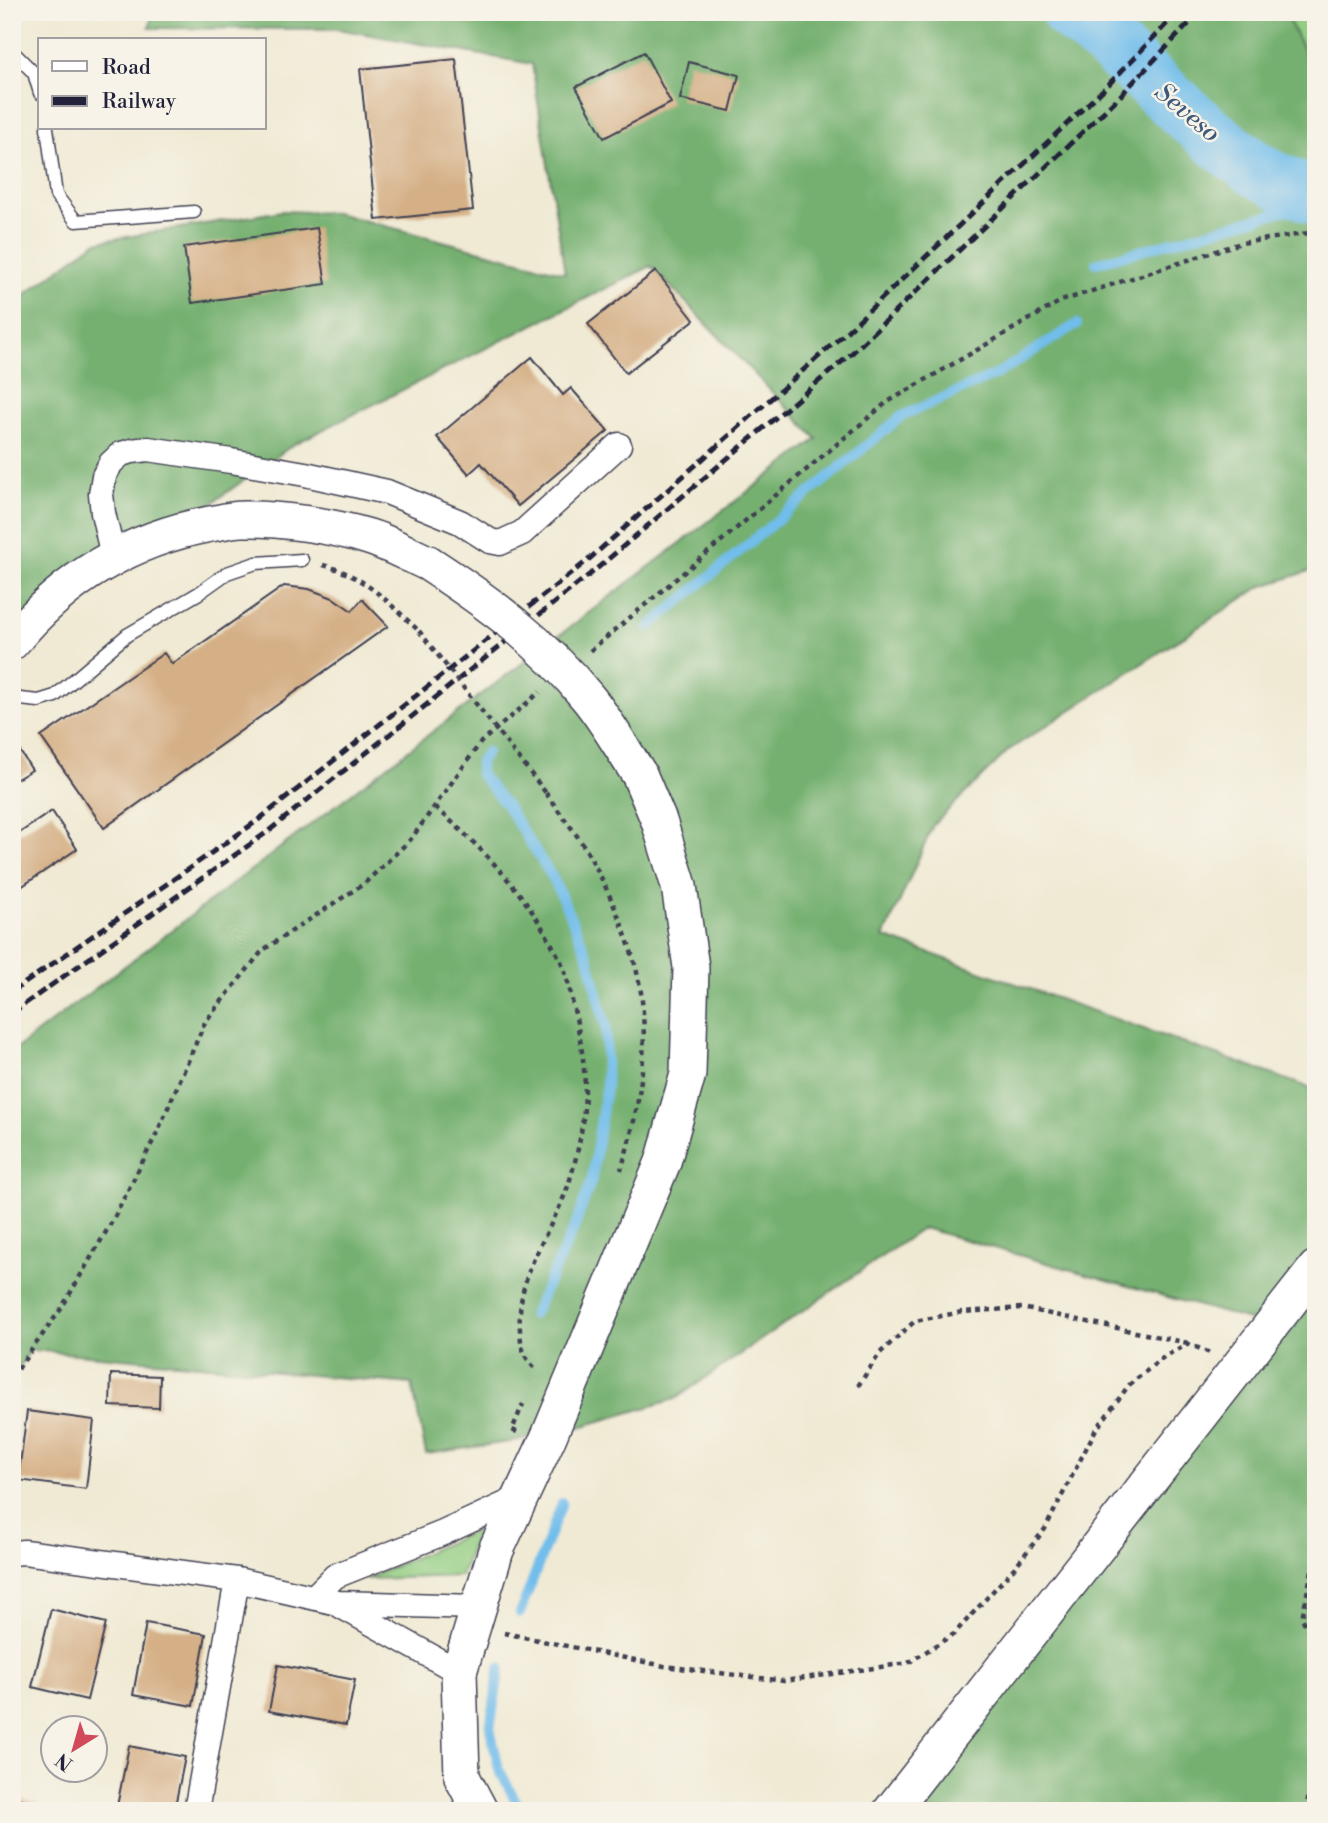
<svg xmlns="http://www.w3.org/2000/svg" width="1328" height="1823" viewBox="0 0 1328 1823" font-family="'Libre Bodoni',serif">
  <rect width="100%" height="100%" fill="#f7f3e8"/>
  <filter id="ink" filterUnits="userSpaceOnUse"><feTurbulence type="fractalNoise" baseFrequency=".0143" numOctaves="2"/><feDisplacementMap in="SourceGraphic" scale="14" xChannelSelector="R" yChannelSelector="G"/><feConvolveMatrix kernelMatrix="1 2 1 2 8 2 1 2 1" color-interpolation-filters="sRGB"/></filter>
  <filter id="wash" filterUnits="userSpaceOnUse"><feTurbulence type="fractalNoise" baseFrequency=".00686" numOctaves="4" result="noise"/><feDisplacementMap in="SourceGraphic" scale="28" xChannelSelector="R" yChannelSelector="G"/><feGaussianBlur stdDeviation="1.57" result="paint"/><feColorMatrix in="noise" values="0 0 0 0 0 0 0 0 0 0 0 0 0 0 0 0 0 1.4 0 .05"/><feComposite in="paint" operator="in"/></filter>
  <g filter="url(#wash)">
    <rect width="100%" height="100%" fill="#f0ead4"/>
    <!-- green -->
    <path fill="#92cd81" stroke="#5a785e" stroke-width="2" d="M1291,12H1316V76L1287,17Z
      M477,1530L461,1576L366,1579Z"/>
    <!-- forest -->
    <path fill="#75b06f" stroke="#4c6955" stroke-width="2" d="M153,12H1291L1287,17L1316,76V569L1260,587L1009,750L933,825L884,937L1316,1090V1811H891L1270,1326L923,1228L675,1399L549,1436L426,1454L412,1384L31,1350L12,1377V1052L817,439L651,266L294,444L12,647V304L96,242L282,211L336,213L565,273L532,64L338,29L149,28Z"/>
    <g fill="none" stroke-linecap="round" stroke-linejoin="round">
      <!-- stream -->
      <path stroke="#71bdeb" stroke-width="10" d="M1096,263L1290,209L1312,195
        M649,627L902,416L997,374L1077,324
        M487,752L480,761V774L506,805L554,880L588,956L606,1026V1086L592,1179L575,1226L533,1315
        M520,1613L562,1503
        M500,1667L490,1728L499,1769L521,1811"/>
      <!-- river -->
      <path stroke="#71bdeb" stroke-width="56" d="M1069,12C1133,60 1187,121 1253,167C1271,179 1295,188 1316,197"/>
    </g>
    <g id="blocks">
      <!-- building -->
      <path fill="#d5b087" d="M644,52L671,103L604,138L576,87Z
        M456,59L473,210L376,220L360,69Z
        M689,62L739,75L730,111L680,99Z
        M317,228L326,284L192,303L184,247Z
        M656,271L694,320L626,373L588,324Z
        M532,357L563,395L571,388L608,431L518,506L481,463L469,474L437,437Z
        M284,586L309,589L333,598L352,611L362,599L388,626L104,828L41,737L164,653L172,664Z
        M12,739L32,770L12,782Z
        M52,811L77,849L12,893V838Z
        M111,1374L160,1376L159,1408L110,1406Z
        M27,1411L94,1420L86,1489L18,1480Z
        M51,1609L106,1623L87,1700L32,1687Z
        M146,1623L206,1634L193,1706L133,1695Z
        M278,1665L355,1680L346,1725L269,1711Z
        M129,1746L185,1757L174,1811H139L117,1806Z
        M12,1797L37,1803L35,1811H12Z"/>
    </g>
  </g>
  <g filter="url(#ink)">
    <use href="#blocks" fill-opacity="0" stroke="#414052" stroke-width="2"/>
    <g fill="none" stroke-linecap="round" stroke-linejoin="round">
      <!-- service casing -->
      <g stroke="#414052" stroke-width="15">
        <path id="service" d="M12,51L34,73L40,93
          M47,128L56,195L76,221L194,212
          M12,695L20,699L39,701L55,696L127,635L199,593L227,573L256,563L302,560"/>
      </g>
      <!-- minor casing -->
      <g stroke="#414052" stroke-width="27">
        <path id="minor" d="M113,556L103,513L101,494L104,476L111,463L121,454L132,451L148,449L231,461L305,474L387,492L460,522L490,541L500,543L522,533L619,445
          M12,1553L24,1552L237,1580L338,1603L477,1607
          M314,1597L335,1576L443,1533L521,1497
          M341,1606L459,1672
          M196,1811L237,1580"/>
      </g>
      <!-- secondary casing -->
      <g stroke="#414052" stroke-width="38">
        <path id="secondary" d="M12,642C64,579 130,539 210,524C221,522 232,519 242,519C279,518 334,526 369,537C389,543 409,555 428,563
          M480,1811L462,1777L459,1672L496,1550L549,1436L663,1162L688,1074L691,967L679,886L659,821L639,774
          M891,1811L1316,1268"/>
      </g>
      <!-- path -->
      <path stroke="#414052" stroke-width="4.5" stroke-dasharray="5 5" stroke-linecap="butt" d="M323,565C364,575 389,603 419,631
        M590,651L886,403L1061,301L1241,243L1316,232
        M546,793C560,814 577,833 589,855C611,894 638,957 642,1001C648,1058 638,1115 621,1170
        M435,807C480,846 523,890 551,943C556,952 562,962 565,972C570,987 572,1003 576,1018C582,1048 587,1078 584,1108C582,1134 576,1161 568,1186C550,1236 516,1272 520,1330C521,1348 524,1359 538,1371
        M12,1377L61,1309L114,1218L157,1133L205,1022L263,950L365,883L411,839L481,742L540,692
        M858,1386L880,1353L915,1321L962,1312L1022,1308L1188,1343
        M517,1432L512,1430L523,1404
        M1316,1551L1302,1618L1316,1645
        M504,1633L664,1666L784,1681L908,1663L954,1634L1014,1568L1045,1529L1095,1431L1129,1385L1165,1356L1189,1344L1210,1353
        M1305,1811L1316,1767"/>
      <!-- service -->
      <use href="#service" stroke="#fff" stroke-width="12"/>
      <!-- minor -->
      <use href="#minor" stroke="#fff" stroke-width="24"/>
      <!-- secondary -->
      <use href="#secondary" stroke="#fff" stroke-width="35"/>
      <!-- rail -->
      <path stroke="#22223b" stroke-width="5" stroke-dasharray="10 5" stroke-linecap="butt" d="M12,992L257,821L587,561L842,336L1108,85L1178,12
        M12,1013L266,833L594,571L851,354L1120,96L1200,12"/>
      <!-- secondary-bridge casing -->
      <g stroke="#414052" stroke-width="38" stroke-linecap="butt">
        <path id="secondary-bridge" d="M428,563C488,602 543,642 588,698C607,721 622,749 639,774"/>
      </g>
      <!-- path-bridge -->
      <path stroke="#414052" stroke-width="4.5" stroke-dasharray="5 5" stroke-linecap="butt" d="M419,631L546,793"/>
      <!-- secondary-bridge -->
      <use href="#secondary-bridge" stroke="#fff" stroke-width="35"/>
    </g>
  </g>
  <g text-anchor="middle" stroke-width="5" stroke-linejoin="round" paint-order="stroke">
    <!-- water labels -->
    <g font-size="26" font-style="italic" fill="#3e5879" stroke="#f7f3e8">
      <text transform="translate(1188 112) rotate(40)" y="9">Seveso</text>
    </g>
  </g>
  <!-- margin -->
  <rect width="1328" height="1823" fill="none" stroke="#f7f3e8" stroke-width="42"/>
  <!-- legend -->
  <rect x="38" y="38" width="228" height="91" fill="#f7f3e8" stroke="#a29fa3" stroke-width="2"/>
  <rect x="52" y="61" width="35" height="10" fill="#ffffff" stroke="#a29fa3" stroke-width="2"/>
  <text x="102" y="74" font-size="21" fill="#22223b">Road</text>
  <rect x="52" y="96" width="35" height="10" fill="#22223b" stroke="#a29fa3" stroke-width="2"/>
  <text x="102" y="108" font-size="21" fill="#22223b">Railway</text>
  <!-- north arrow -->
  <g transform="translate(74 1749) rotate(217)"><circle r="33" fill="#f7f3e8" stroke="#a29fa3" stroke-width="2"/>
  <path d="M0-5L12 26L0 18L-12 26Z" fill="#d1495b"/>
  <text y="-10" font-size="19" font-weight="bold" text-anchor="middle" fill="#22223b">N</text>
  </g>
</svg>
